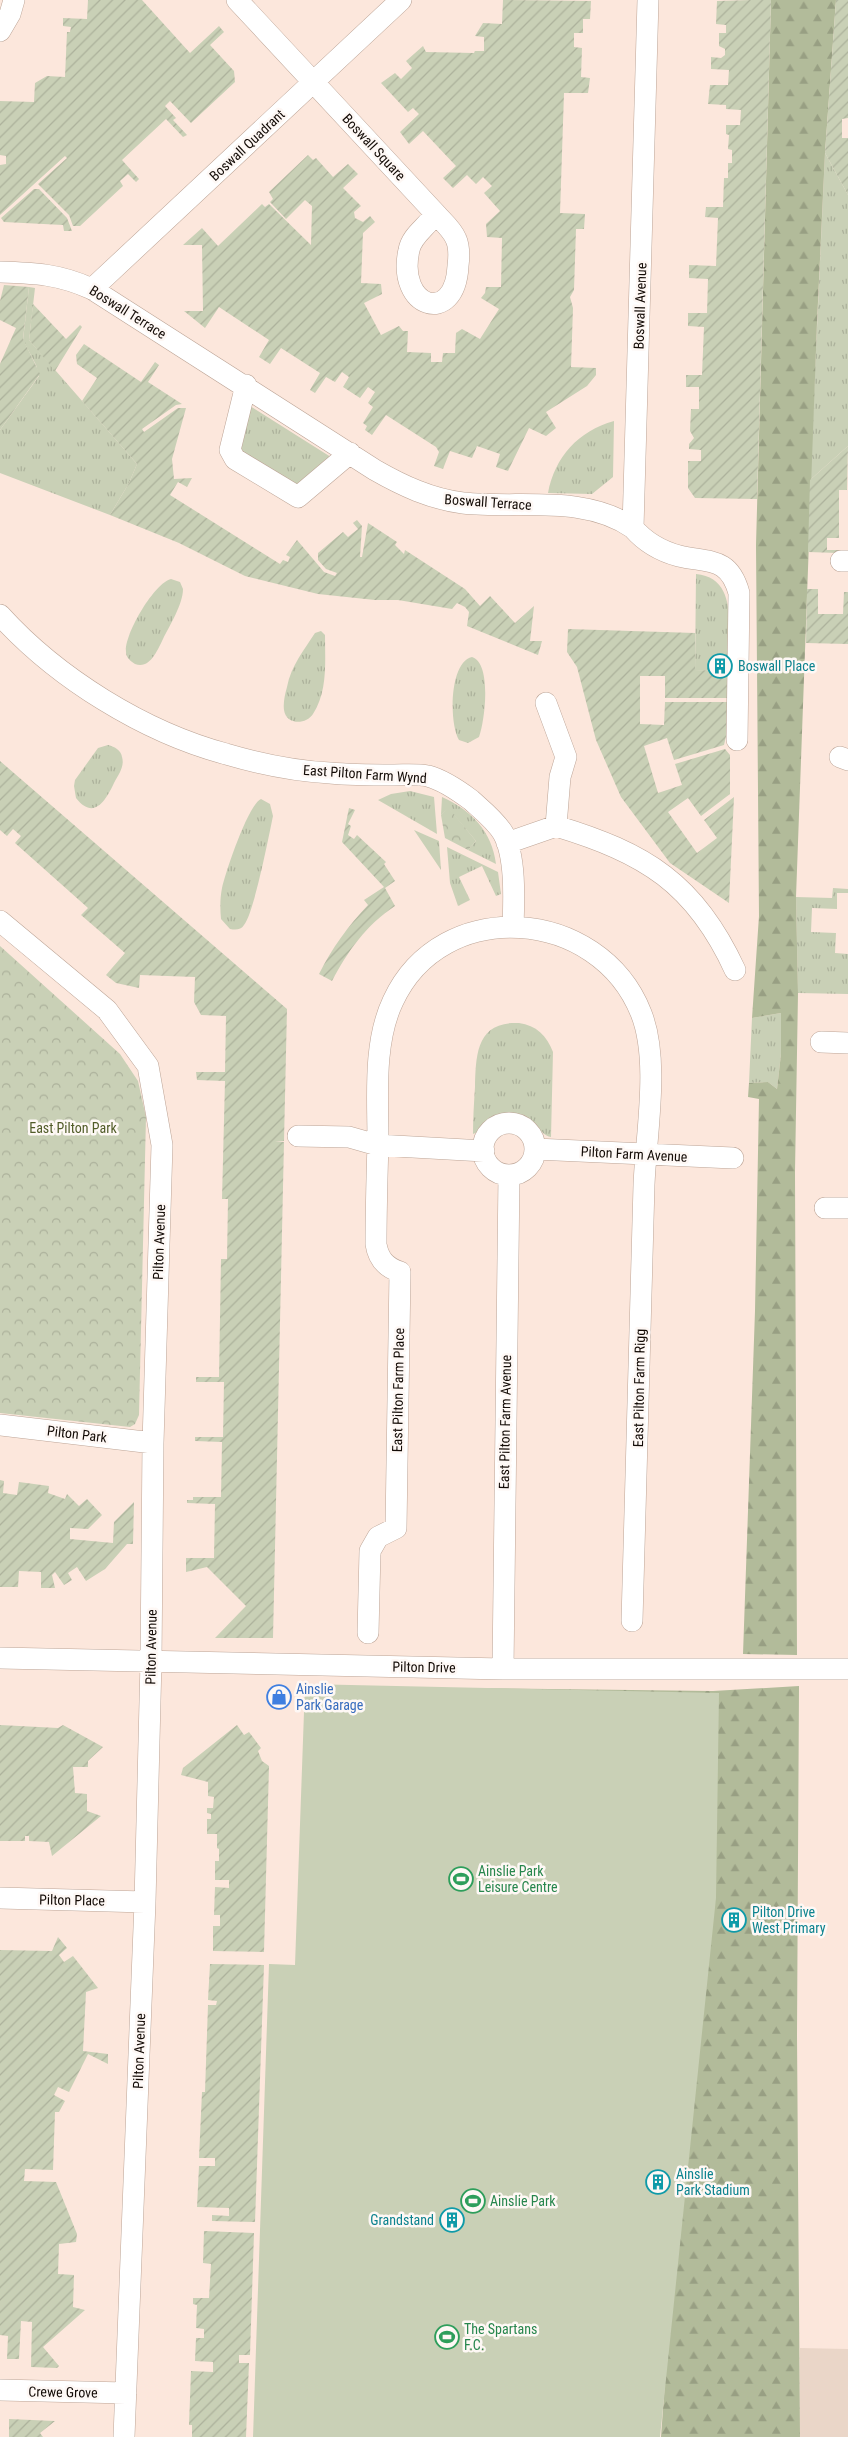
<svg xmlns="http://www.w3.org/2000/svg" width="848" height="2437" viewBox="0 0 848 2437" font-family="'Roboto Condensed',sans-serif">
  <defs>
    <pattern id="grass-tufts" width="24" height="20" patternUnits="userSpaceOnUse" patternTransform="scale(1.25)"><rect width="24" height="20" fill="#c9d0b6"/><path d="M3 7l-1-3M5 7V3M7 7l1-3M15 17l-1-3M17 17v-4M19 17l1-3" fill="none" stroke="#acb19b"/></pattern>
    <pattern id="forest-firs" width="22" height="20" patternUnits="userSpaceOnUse" patternTransform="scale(1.25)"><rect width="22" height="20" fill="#b2bb9a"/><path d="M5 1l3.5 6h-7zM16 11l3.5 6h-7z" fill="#989f83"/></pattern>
    <pattern id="park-crowns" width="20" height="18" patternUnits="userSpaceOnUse" patternTransform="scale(1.25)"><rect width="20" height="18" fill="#c9d0b6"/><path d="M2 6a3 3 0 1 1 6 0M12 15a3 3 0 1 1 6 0" fill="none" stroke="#acb19b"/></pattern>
    <pattern id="garden-furrows" width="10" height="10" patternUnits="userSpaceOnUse" patternTransform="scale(1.25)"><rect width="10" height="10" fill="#c9d0b6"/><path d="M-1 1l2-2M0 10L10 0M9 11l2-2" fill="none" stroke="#acb19b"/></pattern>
  </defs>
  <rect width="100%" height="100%" fill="#fce7dc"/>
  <!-- industrial -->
  <path fill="#ead6c8" d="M800,2348L848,2349V2437H800Z"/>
  <!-- grass -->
  <path fill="url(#grass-tufts)" d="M825,153L848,195V446L810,480Z
    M29,287L35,288L29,340L137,464L129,483L110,515L0,473V430L39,376L36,365L23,340Z
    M247,404L334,459L300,490L238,454Z
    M614,421L613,477L592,494L548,493C555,457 578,431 614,421Z
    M696,574C739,578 728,630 728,661L712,660V671L695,670Z
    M171,579L180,582L183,589C183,604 170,625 163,639C158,649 150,670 135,664C130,661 126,657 126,652C124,635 154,583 171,579Z
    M321,631L325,635C325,661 328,691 313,714C306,725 286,725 284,710C283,703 285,694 287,687C291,666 304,650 315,633Z
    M472,657C492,663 485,721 479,737L468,743L459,740C449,724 449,662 472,657Z
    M108,745C115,747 121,750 122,757C125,767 118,775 114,783C106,800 94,821 76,798L74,786L75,780L98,748Z
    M410,791L434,797L437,834L378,800L391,794Z
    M442,797C471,810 492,831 496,864L468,850L476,841L448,808L441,815Z
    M261,799L270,804L273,816C269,835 254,913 244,925C241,930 236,930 230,929L221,919C220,909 220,898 222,888C226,871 248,805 261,799Z
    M414,830L439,841L441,870Z
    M447,847L498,872L501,894L496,896L482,866L459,877L470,900L458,906L450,883Z
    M833,888L848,889V893H837V909L812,908L811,932L836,933L835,953L848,954V994L798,993L796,897L832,898Z
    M781,1013V1054L777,1089L768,1082L749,1083L752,1018Z
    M519,1023C536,1025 547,1036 553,1052L551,1137C537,1135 534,1110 503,1116C489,1119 483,1131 473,1134C473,1118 474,1102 475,1087C476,1055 476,1021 519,1023Z"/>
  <!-- forest -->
  <path fill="url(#forest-firs)" d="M771,0H836L825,153L817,323L796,897L798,993L795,1172L797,1655L743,1654L755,1311L759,1099L748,1097L749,1083L768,1082L777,1089L781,1054V1013L752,1018L759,916L756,545Z
    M799,1686L797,2035L800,2437H661L677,2216L459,1688L713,1691Z"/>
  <!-- park -->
  <path fill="url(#park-crowns)" d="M448,807L476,841L468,850L445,838L441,815Z
    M0,946L120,1054L138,1081L146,1117L139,1415L135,1424L130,1427L0,1413Z"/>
  <!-- garden -->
  <path fill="url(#garden-furrows)" d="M88,0H142L190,53L219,26L224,32L210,45L234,71L235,82L191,123L170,101L165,106L176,118L173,120L187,135L183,137L166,119L122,160L139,179L136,182L128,174L120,181L123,186L80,226H73L69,215L38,184L67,158L65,156L0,215V165L6,164V156L0,155V101L34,102L35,83L47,76L65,77L67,32H70L71,27L63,26V18L87,19Z
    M503,0L591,1L590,19H583V33H574V47L582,48L581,77L590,78L588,93H564L560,213L585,214L584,229H576L574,290L570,297L573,308L571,367L596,368V375L587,386L546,412L556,428L546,436L529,428L508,471L496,467L500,454L477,446L472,458L450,451L443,469L434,466L439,452L436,447L386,415L372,435L365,430L367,426L363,423L373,407L368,403L375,392L368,387L360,398L343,387L349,377L342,372L335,382L326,377L315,393L310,390L320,373L281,348L270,364L259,357L269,340L219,307L205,328L184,311H203L202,245H183L202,228L218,246L262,204L265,207L269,204L311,245L312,206L305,200L286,219L270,202L273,199L269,192L308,155L313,160L316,158L333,177L348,164L358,174L343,188L361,206L354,212L355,218L363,222L370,216L375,222L363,233L361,283L381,284L382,294L364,303L381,335L399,326L403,331H408L407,352L431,353V362H442L443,353H455L456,333L462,329L480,339L499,309L481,298L485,293L486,287H501L502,238L487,237L486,224L500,211L484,193L492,186L483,177L476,184L467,175L453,188L443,178L456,166L423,131L409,144L400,132L419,114L413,108L408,112L381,83L395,73L401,79L412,68L406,61L423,46L426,52L474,53L475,51H484V37L475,36L483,23L502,24Z
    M751,0H771L757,499L695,498L688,488V461H701V450L689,449V444L694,438L690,431L691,409H699V387H686V375H702L704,327L688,326V313H707L708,279L689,278V265L716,266L718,218L705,217L706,207H723L724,178H728V163H732V150L728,149L729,135L726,134V125H740L741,110L726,109V105L708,104L710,85H728L729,70L711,69V57L721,58L725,55V49L719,46V33H726V25L716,24L717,1Z
    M836,0H848V118L842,119V138H848V195L825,153Z
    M34,189H39L67,218L72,231H64L63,225L4,222L1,218Z
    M4,285L29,287L23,339L40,374L0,430V364L16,328L0,320V301Z
    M33,304L66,339L80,325L82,327L55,371L29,340Z
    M84,344L141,382L155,362L159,365L148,382L182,404L176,405L142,429L144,432L178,408H186L172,459L174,479L192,478L187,487L178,482L170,495L280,564L283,560L288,562L290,557L286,555L297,540L324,572L335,576L337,573L326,569L318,560V553L343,532L348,537L358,529L353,523L357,520L362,526L360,557H362L368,523L397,542L395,545L404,554L405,550L465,589L480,606L490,596L515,623L534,606L530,641H542L538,655L467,626L469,612L465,607L457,603L452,609L398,600H375L318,594L245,576L179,543L110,515L129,483L137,464L82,401L97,378L77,364L76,355Z
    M848,446L847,490H839V538H827V550H839L838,553L808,552L810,480Z
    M807,589H818V614H843L844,592H848V644L806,643Z
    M568,629L695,633V670L728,671V698H665V676H640V724L664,725L665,702H728V728L724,745L674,760L667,738L644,746L658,793L682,785L675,764L725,749L730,755V794L701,816L688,798L668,812L697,853L717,838L704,820L734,797L729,903L670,863L621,797L596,740L577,667L567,652Z
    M0,761L287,1009L284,1141H275L284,1142L273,1638H215L246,1606L207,1567L186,1572V1558H214L215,1504L187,1503V1500H193V1497H221L222,1442L195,1441V1437H223L224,1382H196V1377H219L221,1259H227L228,1199H222L225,1081L197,1080L196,1072H225L226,1016L201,1015L194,1002L195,977L140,975L139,988L116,983L106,975L125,953L81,915L88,908L15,843L21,836L13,829L7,836L0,830Z
    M349,808L355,810L348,824L351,826L348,835L354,839L357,835L386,862L384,864L395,881L385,888L395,906C366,925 348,951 332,981L319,974C332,948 348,926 368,905L364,900L384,887L342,842Z
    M0,1480L4,1481L3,1493L17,1495L19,1482L49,1486L48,1493L65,1499L67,1494L79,1506L87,1499L102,1515L88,1529L70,1528V1539L113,1543L114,1522L134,1502L133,1544H127L105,1569L86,1581L77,1567L68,1573L72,1580L64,1585L55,1572L52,1575L55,1588H41V1572L19,1571L18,1587H0Z
    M0,1725L58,1728L63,1725L103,1747L88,1761V1767H73L75,1793L87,1794V1811L101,1816L52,1856L49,1842L29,1841V1836H25V1841H0Z
    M237,1725L244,1735L249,1732L261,1748L258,1751L262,1761L269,1766L264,1952L213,1951V1926H220V1915H214L215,1887L229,1888V1880H215V1861H219V1849L217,1848V1834H207V1819H211V1814L207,1813V1808H213L214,1797L208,1796V1782L181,1775L183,1768Z
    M58,1937L67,1948L59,1955L64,1962L73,1956L98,1988L86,1992L83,2051L108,2054V2064L88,2054L69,2092L58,2087L54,2095L65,2101L59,2112H55L53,2170L25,2169L24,2181L56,2182L77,2234L76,2242L59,2244L58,2274L74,2275L73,2307L85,2310L43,2347L59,2366L57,2368L31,2367L32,2322L21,2321L19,2359H7L8,2336L0,2335V1950L52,1951Z
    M210,1964L264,1965L255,2222L212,2221V2215L229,2216V2208L197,2207L199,2166H215V2158H199L202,2092H205L208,2005H216L217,2001L208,2000Z
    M204,2231L254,2233L250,2355H239V2363H249L246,2437H192V2425H189L191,2371L213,2372V2362L195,2361L196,2338H204V2329L196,2328L197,2305L193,2304V2298H209L211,2264L203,2263Z
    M9,2419L55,2421L40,2433L43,2437H9Z"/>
  <!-- pitch -->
  <path fill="#c9d0b6" d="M305,1684L719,1693L716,1898L660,2437H253L269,1964L295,1965Z"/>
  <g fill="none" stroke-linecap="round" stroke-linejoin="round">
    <!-- minor casing -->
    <g stroke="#bda597" stroke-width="22">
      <path id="minor" d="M237,0L435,213C442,221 452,229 456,239C460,248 459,258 458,266C455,327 396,308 409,250C412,234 429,226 435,213
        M648,0L633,528C646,543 660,551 679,556C708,563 729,556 739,593L737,740
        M0,31L10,14L14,0
        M0,272C35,273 59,274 92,289L375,470C403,486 431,499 463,503C520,509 584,494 633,528
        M92,289L401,0
        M246,385L230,450L235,459L298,497L350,453
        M841,561H848
        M0,615C57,678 144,732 226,754C260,764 295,771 330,773C351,775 373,775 394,775C406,775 417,774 428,776C443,780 459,791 471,800C482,810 495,820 503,833C516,856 514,900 513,926
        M840,757L848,760
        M556,826C645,853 695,883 735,970
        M507,843L556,826L560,777L566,757L546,703
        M0,921L107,1010L148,1066L162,1145L153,1443L151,1661L145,1902L124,2437
        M821,1042L848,1043
        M483 1149a26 26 0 1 1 52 0a26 26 0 1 1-52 0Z
        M298,1136L349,1137L377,1145L484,1151
        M535,1149L733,1158
        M825,1208H848
        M0,1425L153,1443
        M368,1633L370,1551L378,1537L396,1528L400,1272C385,1267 378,1258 376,1244C376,1210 377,1176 378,1142C378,1097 373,1043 393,1001C442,895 599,907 641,1013C660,1060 646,1134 644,1185L632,1621
        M0,1658L503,1669H848
        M503,1669L509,1175
        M0,1898L145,1902
        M0,2390L126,2393"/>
    </g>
    <!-- minor -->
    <use href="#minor" stroke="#fff" stroke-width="21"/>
  </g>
  <!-- icons -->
  <defs>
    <g id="building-ring" transform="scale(1.25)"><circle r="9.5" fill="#fef8f5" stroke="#0f9aa8" stroke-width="1.5"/><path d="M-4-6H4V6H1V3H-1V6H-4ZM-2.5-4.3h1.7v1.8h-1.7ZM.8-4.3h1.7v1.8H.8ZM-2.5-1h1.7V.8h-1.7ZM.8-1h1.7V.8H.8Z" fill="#0f9aa8"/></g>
    <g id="shop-ring" transform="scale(1.25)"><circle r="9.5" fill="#fef8f5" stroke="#3f7fe0" stroke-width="1.5"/><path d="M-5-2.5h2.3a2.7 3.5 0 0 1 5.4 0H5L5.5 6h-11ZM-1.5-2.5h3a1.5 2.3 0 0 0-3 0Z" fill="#3f7fe0"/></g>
    <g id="stadium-ring" transform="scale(1.25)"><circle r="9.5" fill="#fef8f5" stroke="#2e9e5b" stroke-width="1.5"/><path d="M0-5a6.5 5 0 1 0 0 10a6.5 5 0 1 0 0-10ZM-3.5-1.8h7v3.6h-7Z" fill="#2e9e5b"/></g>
  </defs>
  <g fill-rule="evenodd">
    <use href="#building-ring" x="720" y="666"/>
    <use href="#shop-ring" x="279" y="1697"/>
    <use href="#stadium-ring" x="461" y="1879"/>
    <use href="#building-ring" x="734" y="1920"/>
    <use href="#building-ring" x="658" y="2182"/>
    <use href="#stadium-ring" x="473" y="2201"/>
    <use href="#building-ring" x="452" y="2220"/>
    <use href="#stadium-ring" x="447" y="2337"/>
  </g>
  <g text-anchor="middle" stroke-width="5" stroke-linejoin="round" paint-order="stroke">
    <!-- street labels -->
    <g font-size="14" fill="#130b06" stroke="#fef8f5">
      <text transform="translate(247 145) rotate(-43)" y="5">Boswall Quadrant</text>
      <text transform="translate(374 147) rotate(47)" y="5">Boswall Square</text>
      <text transform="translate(640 306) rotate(-88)" y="5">Boswall Avenue</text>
      <text transform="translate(128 312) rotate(32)" y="5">Boswall Terrace</text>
      <text transform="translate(488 502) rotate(4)" y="5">Boswall Terrace</text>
      <text transform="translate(365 774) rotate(4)" y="5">East Pilton Farm Wynd</text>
      <text transform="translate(634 1154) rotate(3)" y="5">Pilton Farm Avenue</text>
      <text transform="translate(159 1242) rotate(-88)" y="5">Pilton Avenue</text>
      <text transform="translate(639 1388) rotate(-89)" y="5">East Pilton Farm Rigg</text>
      <text transform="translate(398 1390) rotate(-89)" y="5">East Pilton Farm Place</text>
      <text transform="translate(505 1422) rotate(-89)" y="5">East Pilton Farm Avenue</text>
      <text transform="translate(77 1434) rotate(7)" y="5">Pilton Park</text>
      <text transform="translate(151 1647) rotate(-89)" y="5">Pilton Avenue</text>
      <text transform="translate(424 1667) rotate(1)" y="5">Pilton Drive</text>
      <text transform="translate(72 1900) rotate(1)" y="5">Pilton Place</text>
      <text transform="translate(139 2051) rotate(-88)" y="5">Pilton Avenue</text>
      <text transform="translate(63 2392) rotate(1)" y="5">Crewe Grove</text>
    </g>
    <!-- culture labels -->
    <g font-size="14" fill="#0d838f" stroke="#fef8f5" text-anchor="start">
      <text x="738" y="671">Boswall Place</text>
      <text x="752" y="1917">Pilton Drive<tspan x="752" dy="16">West Primary</tspan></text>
      <text x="676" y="2179">Ainslie<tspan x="676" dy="16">Park Stadium</tspan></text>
      <text x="434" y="2225" text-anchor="end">Grandstand</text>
    </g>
    <!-- park labels -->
    <g font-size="14" fill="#515c28" stroke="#fef8f5">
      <text x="73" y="1133">East Pilton Park</text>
    </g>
    <!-- shop labels -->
    <g font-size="14" fill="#366cbe" stroke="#fef8f5" text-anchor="start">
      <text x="296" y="1694">Ainslie<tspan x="296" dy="16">Park Garage</tspan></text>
    </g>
    <!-- leisure labels -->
    <g font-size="14" fill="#27864d" stroke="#fef8f5" text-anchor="start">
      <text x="478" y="1876">Ainslie Park<tspan x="478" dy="16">Leisure Centre</tspan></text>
      <text x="490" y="2206">Ainslie Park</text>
      <text x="464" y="2334">The Spartans<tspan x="464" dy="16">F.C.</tspan></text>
    </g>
  </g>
</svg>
